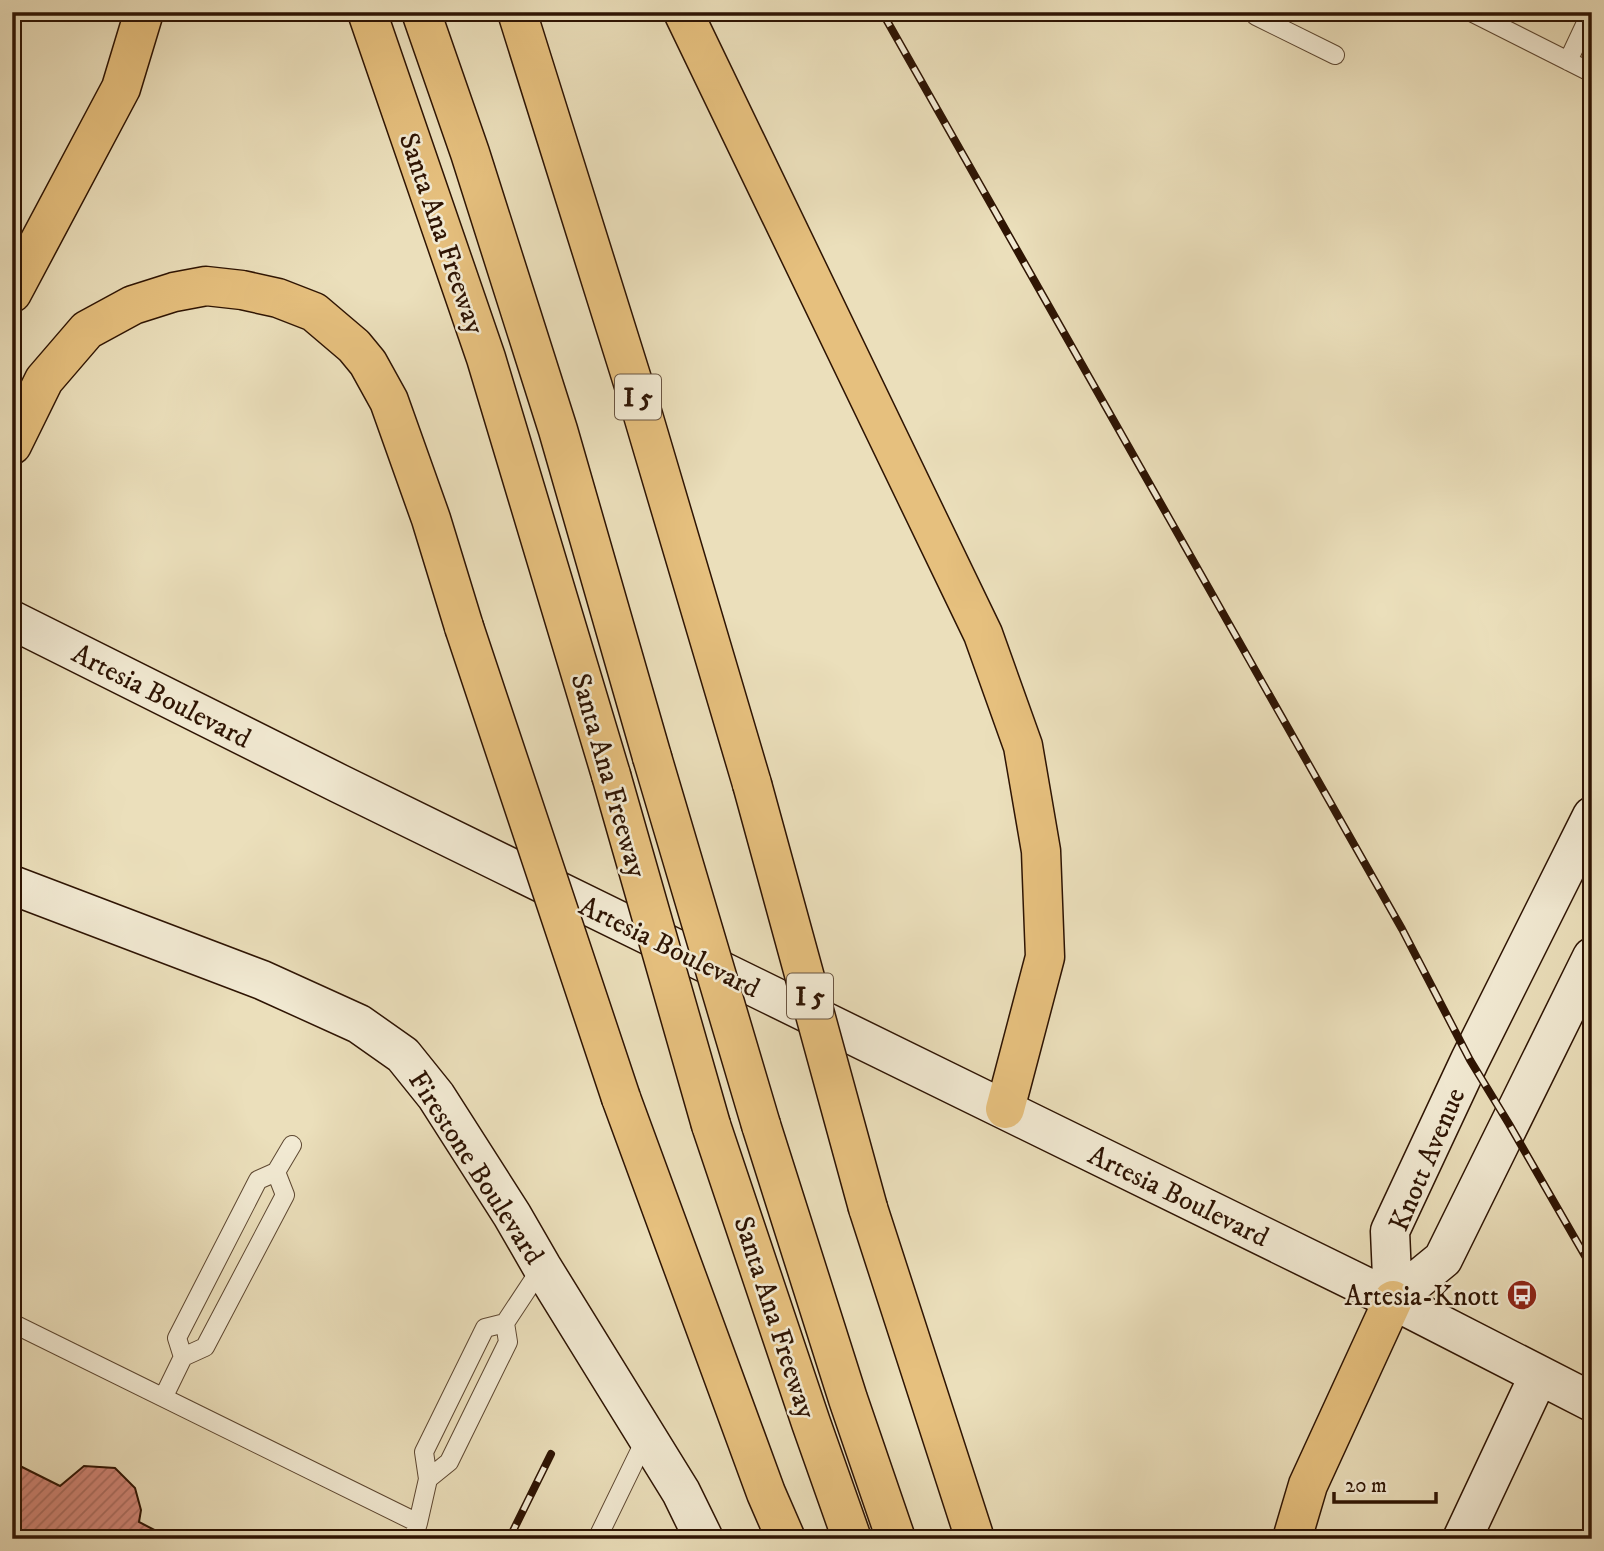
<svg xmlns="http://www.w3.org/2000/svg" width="1604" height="1551" viewBox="0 0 1604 1551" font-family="'IM FELL DW Pica',serif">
  <defs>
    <pattern id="building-hatch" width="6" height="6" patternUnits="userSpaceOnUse" patternTransform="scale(1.75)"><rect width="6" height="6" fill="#d28779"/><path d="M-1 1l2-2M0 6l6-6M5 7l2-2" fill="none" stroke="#ab6d61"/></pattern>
  </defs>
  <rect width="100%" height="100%" fill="#ebdfbb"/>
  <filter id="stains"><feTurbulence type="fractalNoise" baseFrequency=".00286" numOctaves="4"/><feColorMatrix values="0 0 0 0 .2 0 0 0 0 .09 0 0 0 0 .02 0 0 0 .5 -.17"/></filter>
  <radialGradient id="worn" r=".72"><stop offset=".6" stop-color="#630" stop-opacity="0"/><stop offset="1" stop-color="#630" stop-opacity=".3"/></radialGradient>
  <!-- building -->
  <path fill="url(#building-hatch)" stroke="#2e1403" stroke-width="2" d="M12,1462L60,1486L84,1466L115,1468L135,1488L141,1510L139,1522L172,1539H12Z"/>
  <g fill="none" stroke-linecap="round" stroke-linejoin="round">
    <!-- lane casing -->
    <g stroke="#5d4731" stroke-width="20">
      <path id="lane" d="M1471,12L1592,73
        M1256,16L1335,55
        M1568,61L1591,12
        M12,1323L418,1523
        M183,1357L177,1338L258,1180L276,1172L292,1145
        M164,1396L183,1357L205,1347L285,1195L276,1172
        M428,1479L449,1462L508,1342L505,1323
        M413,1539L418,1523L428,1479L424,1452L485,1328L505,1323L542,1267
        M597,1539L647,1436"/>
    </g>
    <!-- secondary casing -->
    <g stroke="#2e1403" stroke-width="41">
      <path id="secondary" d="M12,620L338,783L1393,1300L1592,1402
        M12,885L262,980L359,1024L403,1055L436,1096L512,1215L542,1267L681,1492L704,1539
        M1393,1300L1390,1231L1470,1060L1592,816
        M1393,1300L1443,1259L1592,957
        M1462,1539L1539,1375"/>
    </g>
    <!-- highway casing -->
    <g stroke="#2e1403" stroke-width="41">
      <path id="highway" d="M367,12L486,358L611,775
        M421,12L470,153L558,430L652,757
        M517,12L640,405L752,784
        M683,12L983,634L1023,746L1041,851L1045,957L1005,1109
        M12,293L121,88L144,12
        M12,445L44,380L87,330L133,305L174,292L206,286L242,290L278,298L314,312L354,346L368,363L389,401L431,519L464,627
        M621,1098L766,1493L786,1539
        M711,1125L811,1423L852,1539
        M761,1125L848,1399L896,1539
        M868,1208L975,1539
        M1292,1539L1308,1485L1393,1300"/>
    </g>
    <!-- lane -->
    <use href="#lane" stroke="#f2ead3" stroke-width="18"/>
    <!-- secondary -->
    <use href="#secondary" stroke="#f2ead3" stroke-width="38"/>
    <!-- highway -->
    <use href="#highway" stroke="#e6c07e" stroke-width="38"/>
    <!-- rail casing -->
    <g stroke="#2e1403" stroke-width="8">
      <path id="rail" d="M882,12L1402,929L1470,1060L1509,1124L1592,1268
        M509,1539L551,1454"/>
    </g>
    <!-- rail -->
    <use href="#rail" stroke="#f2ead3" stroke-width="5" stroke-dasharray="16" stroke-linecap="butt"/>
    <!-- highway-bridge casing -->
    <g stroke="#2e1403" stroke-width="41" stroke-linecap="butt">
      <path id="highway-bridge" d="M464,627L621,1098
        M652,757L761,1125
        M611,775L711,1125
        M752,784L868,1208"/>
    </g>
    <!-- highway-bridge -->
    <use href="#highway-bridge" stroke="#e6c07e" stroke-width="38"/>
  </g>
  <!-- icons -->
  <defs>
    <g id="bus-disc" transform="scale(1.575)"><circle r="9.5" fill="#8f2418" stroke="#f2ead3"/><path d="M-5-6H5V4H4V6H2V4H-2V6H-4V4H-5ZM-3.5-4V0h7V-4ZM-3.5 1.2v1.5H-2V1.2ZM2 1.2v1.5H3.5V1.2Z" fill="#fff"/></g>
  </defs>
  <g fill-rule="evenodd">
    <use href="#bus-disc" x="1522" y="1295"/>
  </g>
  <g text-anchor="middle" stroke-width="5" stroke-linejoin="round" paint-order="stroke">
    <!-- shield labels -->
    <g fill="#f2ead3" stroke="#695441" stroke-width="2">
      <rect x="615" y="374.5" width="46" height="45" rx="5"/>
      <rect x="787" y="973.5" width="46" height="45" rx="5"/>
    </g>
    <g font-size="26" font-weight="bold" fill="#2e1403">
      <text x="638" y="406">I 5</text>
      <text x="810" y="1005">I 5</text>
    </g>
    <!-- street labels -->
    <g font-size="28" fill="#2e1403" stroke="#f2ead3">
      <text transform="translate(443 233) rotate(71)" y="10">Santa Ana Freeway</text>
      <text transform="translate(162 695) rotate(27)" y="10">Artesia Boulevard</text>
      <text transform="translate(610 775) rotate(74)" y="10">Santa Ana Freeway</text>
      <text transform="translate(670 946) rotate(26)" y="10">Artesia Boulevard</text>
      <text transform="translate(1426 1159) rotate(-67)" y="10">Knott Avenue</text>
      <text transform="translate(477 1167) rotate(57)" y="10">Firestone Boulevard</text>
      <text transform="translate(1179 1195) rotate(26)" y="10">Artesia Boulevard</text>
      <text transform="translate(776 1317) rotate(72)" y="10">Santa Ana Freeway</text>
    </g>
    <!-- poi labels -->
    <g font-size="28" fill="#2e1403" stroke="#f2ead3" text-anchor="end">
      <text x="1499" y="1305">Artesia-Knott</text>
    </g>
  </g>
  <!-- margin -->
  <rect width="1604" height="1551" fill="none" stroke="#ebdfbb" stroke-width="42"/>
  <rect x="14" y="14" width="1576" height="1523" fill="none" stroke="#2e1403" stroke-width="3.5"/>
  <rect x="21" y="21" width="1562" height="1509" fill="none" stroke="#2e1403" stroke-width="2"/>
  <!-- scale -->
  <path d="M1334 1492v10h102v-10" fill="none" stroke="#2e1403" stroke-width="3.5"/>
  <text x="1345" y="1492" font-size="21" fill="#2e1403" stroke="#f2ead3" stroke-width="5" paint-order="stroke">20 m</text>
  <rect width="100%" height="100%" filter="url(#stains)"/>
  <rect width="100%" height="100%" fill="url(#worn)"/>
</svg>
